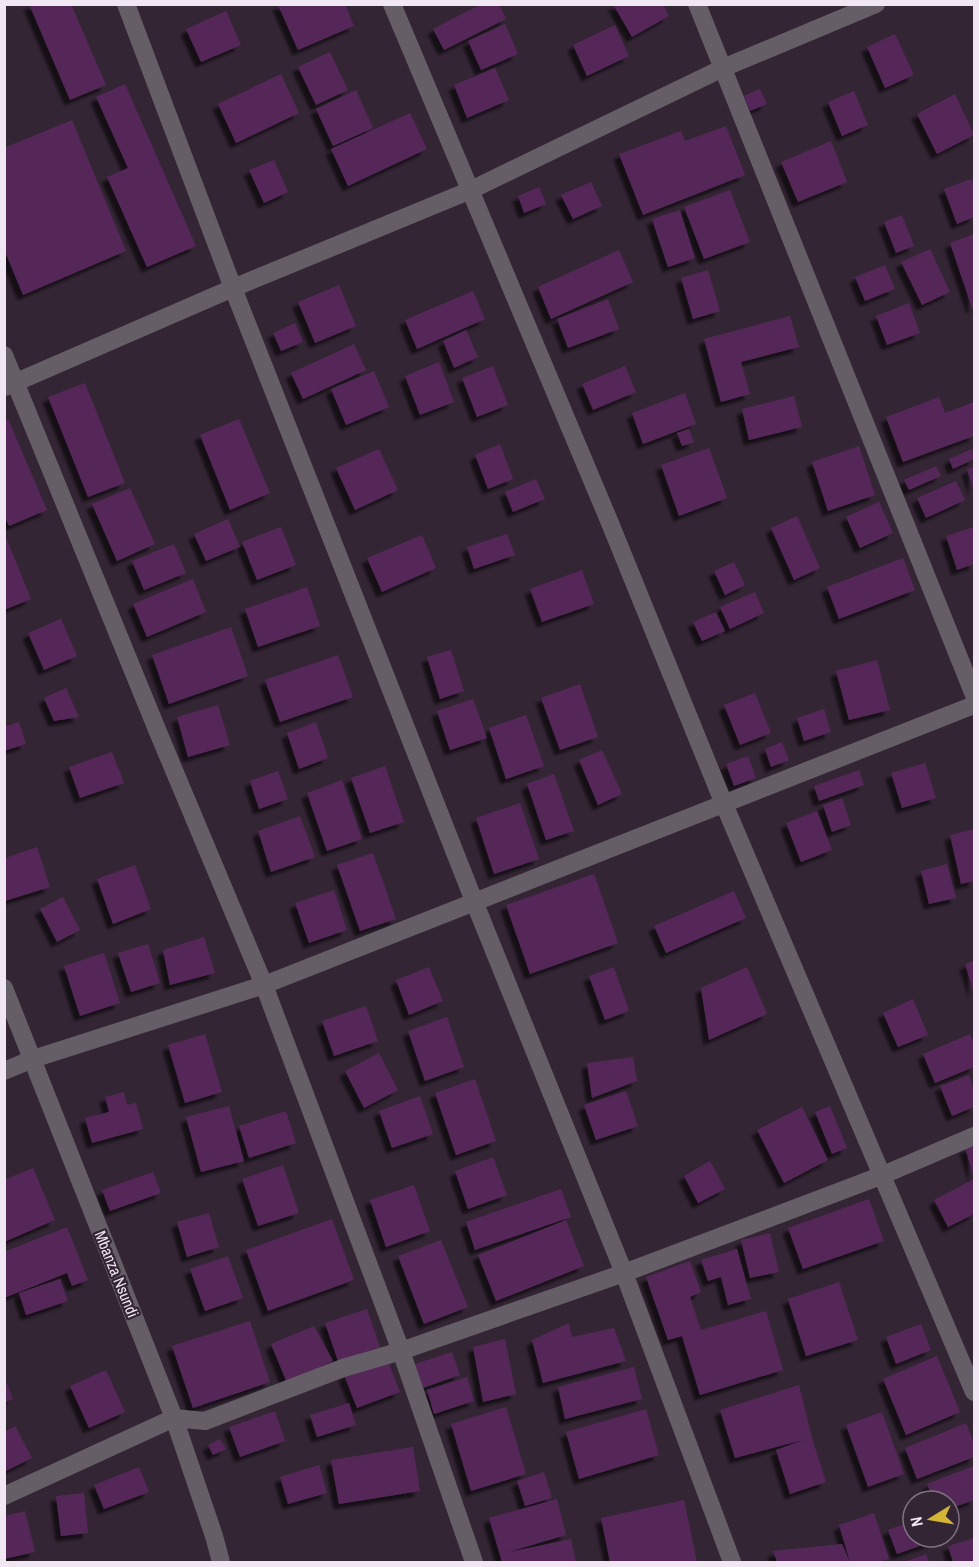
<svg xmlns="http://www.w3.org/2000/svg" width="979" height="1567" viewBox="0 0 979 1567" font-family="'Archivo Narrow',sans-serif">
  <defs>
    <filter id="shadow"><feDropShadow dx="-5.5" dy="5.5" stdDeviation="1.5" flood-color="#0009"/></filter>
  </defs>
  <rect width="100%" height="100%" fill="#342535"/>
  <!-- building -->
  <path fill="#542859" filter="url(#shadow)" d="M29,4H71L106,85L70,100Z
    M280,4H345L354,26L298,50L278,5Z
    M481,4H499L506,19L444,50L433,29Z
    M613,4H663L669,16L632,37Z
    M226,11L241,45L201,62L186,29Z
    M505,24L518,54L481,70L468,41Z
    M615,25L629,56L587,76L573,45Z
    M895,34L914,75L885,88L867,47Z
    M330,52L348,90L316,105L298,67Z
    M495,68L509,100L467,118L454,85Z
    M281,74L299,113L236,143L218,104Z
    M125,84L196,246L147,267L107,177L128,168L96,97Z
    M760,89L767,104L750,111L744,96Z
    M356,90L373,128L333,146L316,109Z
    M854,91L868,125L842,136L828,102Z
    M955,94L974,135L937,154L917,114Z
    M410,113L427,149L348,186L331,149Z
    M72,120L126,251L23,295L4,249V148Z
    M726,126L745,175L643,215L619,154L681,131L685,141Z
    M831,141L847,182L798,202L781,162Z
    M274,160L288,192L264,203L249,170Z
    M971,179L974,187V217L957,224L944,189Z
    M591,182L602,206L573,219L561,195Z
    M539,187L546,204L524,213L518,196Z
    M730,190L750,242L704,259L684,207Z
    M680,210L695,258L668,267L652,219Z
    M902,215L914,246L896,253L884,222Z
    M974,234V307L972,308L950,243Z
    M930,249L950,292L922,305L901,262Z
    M619,250L633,282L551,319L538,287Z
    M885,265L895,289L865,301L855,277Z
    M708,270L720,311L693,319L681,278Z
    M339,285L356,326L315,343L298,302Z
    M473,291L485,319L417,349L405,320Z
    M608,299L619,329L568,348L557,319Z
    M909,303L920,333L887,345L876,316Z
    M790,316L799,347L741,362L750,394L721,402L704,339Z
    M295,323L303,342L281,351L273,333Z
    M466,330L478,357L454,368L443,341Z
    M354,344L366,370L303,399L291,373Z
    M439,362L454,402L420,415L405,376Z
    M493,366L508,405L477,417L462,378Z
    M625,366L636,392L593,410L582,384Z
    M374,371L389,407L346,425L331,389Z
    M85,383L125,483L88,497L48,397Z
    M685,393L696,424L643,444L632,413Z
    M794,396L802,427L749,440L742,409Z
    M939,397L945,413L974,402V436L903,462L886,417Z
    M8,419L47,510L9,526L4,515V420Z
    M239,419L270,493L230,510L200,435Z
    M689,429L694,442L682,446L677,433Z
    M500,444L513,479L488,489L475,455Z
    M859,446L875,495L828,511L812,462Z
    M709,448L727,498L679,516L661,465Z
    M379,449L398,490L355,510L336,468Z
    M972,449L974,459L953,469L949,459Z
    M936,466L941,476L909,490L904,480Z
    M974,467V491L967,469Z
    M536,479L545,499L513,512L505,492Z
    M956,481L965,500L926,518L917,498Z
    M130,488L155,544L117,561L92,504Z
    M879,502L893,533L860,548L846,517Z
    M797,516L820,568L794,580L771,528Z
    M228,519L240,547L206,561L194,534Z
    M281,527L296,565L257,580L242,542Z
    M974,527V564L957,570L946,536Z
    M507,534L515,555L474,569L467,547Z
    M422,535L436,568L382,592L367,558Z
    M7,540L31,599L4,610V541Z
    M174,544L186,573L144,590L132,561Z
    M903,558L915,590L839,619L827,587Z
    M734,562L745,585L725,595L714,571Z
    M582,570L594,604L542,622L530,589Z
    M193,579L206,612L147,637L133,604Z
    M307,587L320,626L258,647L245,609Z
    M755,592L764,613L730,629L720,607Z
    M716,612L725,631L702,641L693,622Z
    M61,619L77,656L44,670L28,633Z
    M231,627L248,676L169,704L152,655Z
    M451,650L464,691L440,699L427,657Z
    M338,655L353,697L280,722L265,680Z
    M877,660L890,710L849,720L836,671Z
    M580,684L598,737L560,750L541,698Z
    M66,688L79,717L54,721L44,698Z
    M755,693L771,733L740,745L724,705Z
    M473,699L487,738L450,750L437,711Z
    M218,705L230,745L188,757L177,717Z
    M824,709L831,732L804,741L797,718Z
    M526,715L544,766L506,779L489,728Z
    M19,722L26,744L4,751V727Z
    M316,722L328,758L299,769L287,733Z
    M782,742L789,760L771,767L765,749Z
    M602,750L622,794L598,805L579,760Z
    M112,752L124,783L80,798L69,767Z
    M748,756L756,778L734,786L726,764Z
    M925,763L936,798L902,808L891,773Z
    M385,766L404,822L370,833L351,778Z
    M859,770L864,785L819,801L814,786Z
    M278,771L288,799L259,809L250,781Z
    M554,774L574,831L546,840L527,784Z
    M342,780L362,839L327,851L307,793Z
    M842,798L851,825L832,832L823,805Z
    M520,803L539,859L494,874L476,818Z
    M817,811L832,850L801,862L786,823Z
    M300,816L315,857L271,872L258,831Z
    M974,829V881L961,884L950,835Z
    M37,847L50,887L5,901V858Z
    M373,853L396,919L360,931L337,865Z
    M947,864L956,898L929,904L921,871Z
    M135,865L151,909L113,924L97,879Z
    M594,874L618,943L530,974L506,905Z
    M334,890L347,930L309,943L295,903Z
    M734,891L746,918L666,953L654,926Z
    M63,897L80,930L57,942L40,909Z
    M204,937L215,973L170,985L163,950Z
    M148,944L160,983L131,992L118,953Z
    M104,953L120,1003L80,1016L64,966Z
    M974,961V993L965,964Z
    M429,967L443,1001L409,1015L396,980Z
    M614,967L629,1011L605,1020L589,976Z
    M747,967L767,1014L709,1040L701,988Z
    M913,999L928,1035L898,1047L883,1013Z
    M366,1006L378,1041L334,1056L322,1021Z
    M447,1017L464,1067L425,1081L408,1031Z
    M205,1034L222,1092L185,1103L168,1045Z
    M970,1034L974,1044V1067L935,1083L923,1054Z
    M379,1053L398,1090L364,1108L345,1071Z
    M633,1057L637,1081L592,1098L587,1063Z
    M969,1075L974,1090V1107L952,1116L940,1086Z
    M475,1079L496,1141L456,1155L435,1093Z
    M626,1091L638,1126L596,1140L584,1105Z
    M124,1092L127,1105L136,1103L143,1129L92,1143L85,1118L109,1112L105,1097Z
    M420,1096L433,1134L392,1148L379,1111Z
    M229,1106L244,1161L201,1172L186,1117Z
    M830,1106L847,1148L832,1154L815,1112Z
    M802,1107L828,1160L784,1183L757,1130Z
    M286,1111L296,1143L249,1158L239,1126Z
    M974,1146V1177L965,1148Z
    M493,1157L507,1195L468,1209L455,1171Z
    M710,1161L725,1189L698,1203L684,1176Z
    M283,1165L299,1213L258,1226L242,1179Z
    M33,1168L55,1220L4,1242V1180Z
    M153,1172L161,1193L110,1211L102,1190Z
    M974,1179V1214L948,1227L934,1200Z
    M414,1185L430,1231L386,1247L370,1200Z
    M561,1189L571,1217L475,1250L466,1222Z
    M869,1199L884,1241L803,1269L788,1228Z
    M209,1213L219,1247L187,1257L177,1222Z
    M332,1219L354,1280L268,1311L246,1250Z
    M566,1220L584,1266L496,1301L478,1255Z
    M67,1227L88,1280L72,1286L67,1273L4,1298V1252Z
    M770,1233L779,1272L750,1278L741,1240Z
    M441,1240L468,1307L424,1324L398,1256Z
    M737,1249L751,1299L728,1305L721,1277L708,1281L701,1260Z
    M228,1256L243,1298L205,1311L190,1269Z
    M690,1261L701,1292L690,1297L701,1330L766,1311L783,1370L700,1395L682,1336L668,1340L646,1277Z
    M60,1279L68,1301L26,1315L19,1293Z
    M839,1282L858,1340L806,1356L788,1299Z
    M367,1309L380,1347L338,1361L325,1323Z
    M250,1321L270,1382L193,1408L172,1346Z
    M569,1323L572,1337L614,1328L626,1361L543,1383L532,1340Z
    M921,1324L931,1350L896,1364L886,1337Z
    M314,1326L333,1361L287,1383L271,1344Z
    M505,1339L516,1394L483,1402L473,1347Z
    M452,1352L460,1375L423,1388L415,1364Z
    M937,1356L960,1412L906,1435L883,1379Z
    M387,1359L400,1392L357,1408L344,1375Z
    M634,1367L642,1399L565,1419L558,1387Z
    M106,1370L125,1412L89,1428L70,1386Z
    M4,1377L13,1399L4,1402Z
    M467,1377L474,1401L434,1414L427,1390Z
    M799,1385L812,1438L826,1482L790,1494L776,1450L803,1440L735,1458L720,1410Z
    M349,1403L356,1425L317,1437L310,1415Z
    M506,1407L526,1474L471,1491L451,1424Z
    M646,1409L659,1455L579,1479L566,1432Z
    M275,1411L285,1441L240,1457L229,1427Z
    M882,1412L904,1474L868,1487L846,1425Z
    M966,1423L974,1444V1457L917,1479L905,1448Z
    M15,1426L32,1458L4,1472V1432Z
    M220,1439L226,1449L213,1455L208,1445Z
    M413,1447L420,1491L339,1504L331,1460Z
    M319,1465L327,1493L288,1504L280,1477Z
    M974,1466V1500L949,1509V1501H934L927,1484Z
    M139,1467L149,1492L104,1509L94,1485Z
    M544,1472L552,1498L525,1506L517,1481Z
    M84,1493L88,1533L61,1536L56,1496Z
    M557,1499L566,1535L505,1553L571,1539L576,1562H502L489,1518Z
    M684,1500L697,1562H610L601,1518Z
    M25,1511L35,1552L4,1559V1516Z
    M874,1513L889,1559L877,1562H850L839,1525Z
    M913,1521V1537H932L934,1541L897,1554L888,1530Z
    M974,1538V1562H953L948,1546Z
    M842,1544L850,1562H777L773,1551Z
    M926,1554L929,1562H905Z"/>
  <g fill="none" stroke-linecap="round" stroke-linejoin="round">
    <!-- minor -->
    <path stroke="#655e66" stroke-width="18" d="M126,4L233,288L474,901L624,1273L732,1562
      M392,4L610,523L724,804L974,1392
      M697,4L974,695
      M4,355L158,732L264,985L401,1351L474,1562
      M5,387L233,288L471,190L723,68L876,4
      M4,988L174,1418L214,1536L221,1562
      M4,1071L33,1059L264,985L974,705
      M4,1496L174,1418L205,1421L343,1368L401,1351L624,1273L883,1175L974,1136"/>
  </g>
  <g text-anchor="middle" stroke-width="4.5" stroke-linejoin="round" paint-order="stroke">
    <!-- street labels -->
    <g font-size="16" fill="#f1e7f2" stroke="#342535">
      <text transform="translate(117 1274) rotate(68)" y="6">Mbanza Nsundi</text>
    </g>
  </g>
  <!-- border -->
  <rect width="979" height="1567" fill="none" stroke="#f1e7f2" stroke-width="12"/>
  <!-- north arrow -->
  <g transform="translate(931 1519) rotate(259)"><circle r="28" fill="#342535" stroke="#807381" stroke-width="1.5"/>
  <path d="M0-4.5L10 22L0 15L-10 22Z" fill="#d7b534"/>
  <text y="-9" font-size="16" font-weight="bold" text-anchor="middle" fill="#f1e7f2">N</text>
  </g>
</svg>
